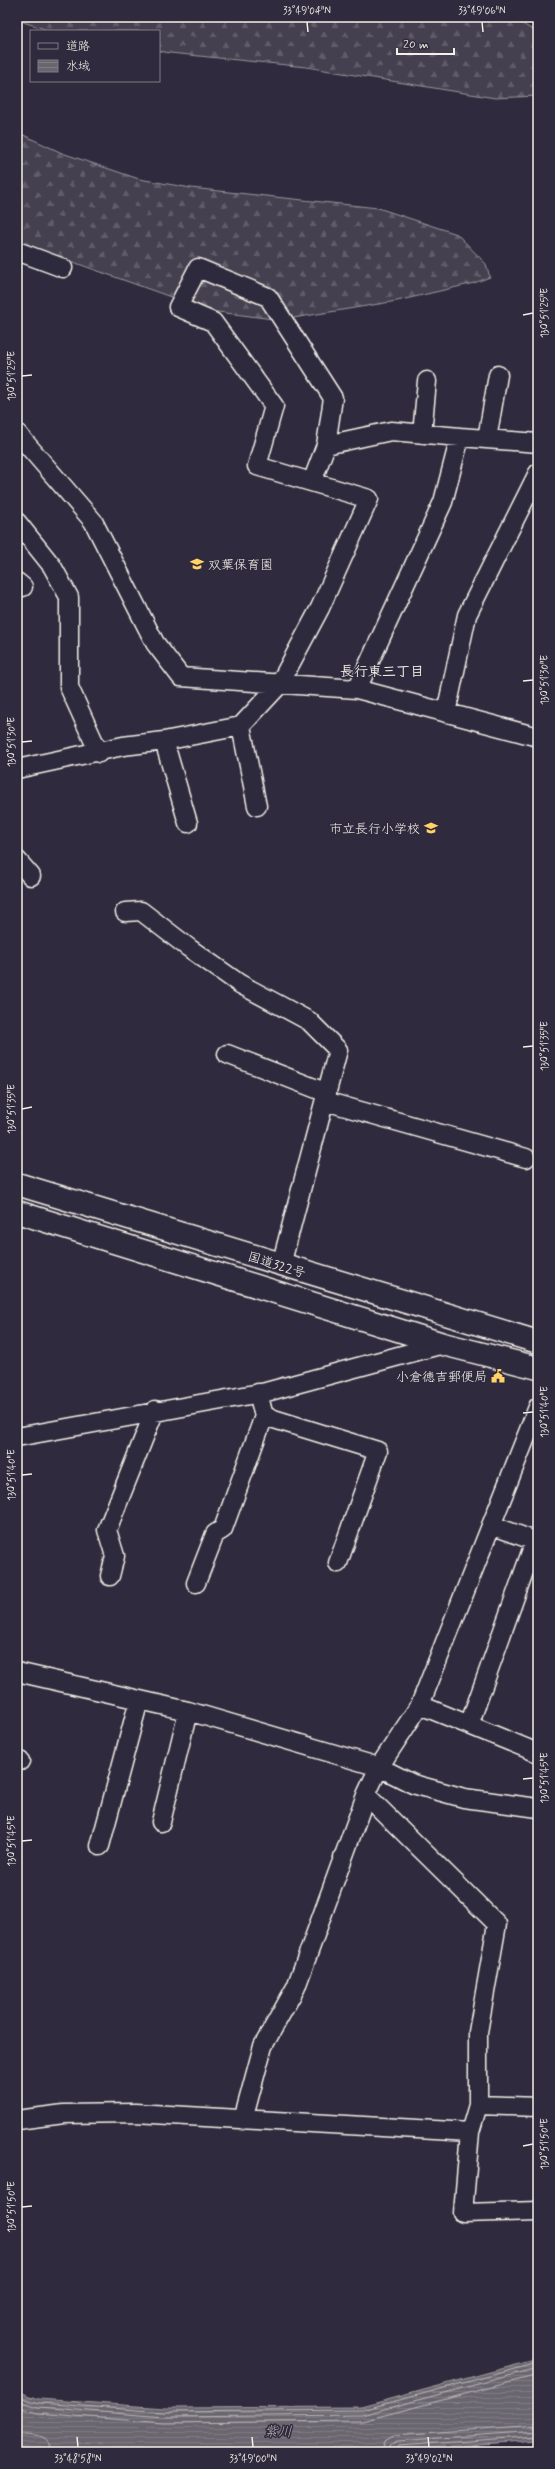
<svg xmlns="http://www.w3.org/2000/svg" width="555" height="2469" viewBox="0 0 555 2469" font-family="Mynerve,'Klee One',sans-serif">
  <defs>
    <pattern id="forest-firs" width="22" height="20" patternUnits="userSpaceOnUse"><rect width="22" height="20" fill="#454050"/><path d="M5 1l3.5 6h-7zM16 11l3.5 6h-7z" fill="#605c69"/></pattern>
    <pattern id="water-rules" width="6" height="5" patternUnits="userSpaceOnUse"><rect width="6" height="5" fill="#6a6670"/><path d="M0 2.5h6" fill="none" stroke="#807c84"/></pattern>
  </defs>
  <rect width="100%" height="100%" fill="#2f2a3d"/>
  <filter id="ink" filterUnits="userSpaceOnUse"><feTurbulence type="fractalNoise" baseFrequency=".025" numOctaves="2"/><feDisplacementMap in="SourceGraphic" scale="8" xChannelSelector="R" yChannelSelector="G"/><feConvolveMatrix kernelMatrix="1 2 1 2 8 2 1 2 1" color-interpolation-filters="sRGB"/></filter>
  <g filter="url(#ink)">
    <!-- forest -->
    <path fill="url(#forest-firs)" stroke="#9c989c" d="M17,17H511L538,33V96L495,98L306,67L170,53L159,51V31H51L17,20Z
      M17,132L62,153L139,179L191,188L378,208L457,234L486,264L490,277L474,283L397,301L281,320L210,311L17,242Z"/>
    <!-- water -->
    <path fill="url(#water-rules)" stroke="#a19ea0" d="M538,2359V2440L371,2452H63L17,2449V2391L39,2399L165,2408L361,2407Z"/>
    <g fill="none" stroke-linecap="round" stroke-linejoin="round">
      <!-- shore -->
      <path stroke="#bdb9b8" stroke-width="1" d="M17,2396L39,2403L165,2412L362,2410L538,2363
        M17,2401L38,2407L164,2417L362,2415L538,2368
        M17,2407L37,2413L164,2423L362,2421L538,2375
        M17,2434C31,2434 51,2433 52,2452
        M382,2452L385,2441L395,2435L538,2425
        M388,2452L390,2445L397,2441L538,2431
        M393,2452L398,2446L538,2436"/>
      <!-- street casing -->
      <g stroke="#f4f1e8" stroke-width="21">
        <path id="street" d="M17,251L63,268
          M17,433L93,521L155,643L181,677L357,689L538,737
          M422,434L427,381
          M460,437L538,443
          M487,439L498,375
          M326,445L391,431L460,437L443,502L357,689
          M17,522L52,566L69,597V687L99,753
          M17,582L23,587
          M446,713L467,615L538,473
          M241,726L257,806
          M164,741L188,823
          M17,769L123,746L164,741L241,726L279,685L320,608L369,499L257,466L274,406L213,322L178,307L198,268L268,297L333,398L326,445L312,482
          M17,860L31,876
          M125,912L141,911L189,948L240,984L309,1021L338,1050L281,1265
          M227,1054L327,1093
          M325,1101L526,1158
          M258,1393L264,1416L378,1451L338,1563
          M17,1437L266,1392L443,1344
          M110,1576L115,1556L107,1530L155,1410
          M196,1583L215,1534L223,1529L264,1416
          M17,1672L188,1711L379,1767L413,1784L464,1798L538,1808
          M420,1705L538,1753
          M469,1725L535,1541L491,1525
          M17,1760L20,1761
          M366,1795L497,1924L478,2032V2105L470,2132L463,2213L538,2211
          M161,1822L188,1711
          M100,1846L139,1700
          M478,2105L538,2107
          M17,2120L64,2114L135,2113L470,2132
          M243,2120L263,2046L296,1987L366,1795L379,1767L420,1705L538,1407"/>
      </g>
      <!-- highway casing -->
      <g stroke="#f4f1e8" stroke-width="25">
        <path id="highway" d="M17,1184L538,1342
          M17,1212L443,1344L538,1368"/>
      </g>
      <!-- street -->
      <use href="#street" stroke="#2f2a3d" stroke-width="18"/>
      <!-- highway -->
      <use href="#highway" stroke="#2f2a3d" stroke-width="22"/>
    </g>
  </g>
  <!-- ticks -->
  <path fill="none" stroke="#f4f1e8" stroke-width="1.5" d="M307,22L308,32M482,22L483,32M523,315L533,313M22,376L32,375M523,681L533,680M22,742L32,741M523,1047L533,1046M22,1109L32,1107M523,1413L533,1412M22,1475L32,1474M523,1779L533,1778M22,1841L32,1840M523,2146L533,2144M22,2207L32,2206M77,2437L78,2447M252,2437L253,2447M428,2437L429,2447"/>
  <!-- icons -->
  <defs>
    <g id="school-bare" transform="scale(1.08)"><path d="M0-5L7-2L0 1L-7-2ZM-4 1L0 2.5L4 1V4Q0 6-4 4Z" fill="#ffd166" stroke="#2f2a3d" stroke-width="2.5" paint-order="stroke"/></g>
    <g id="civic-bare" transform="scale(1.08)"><path d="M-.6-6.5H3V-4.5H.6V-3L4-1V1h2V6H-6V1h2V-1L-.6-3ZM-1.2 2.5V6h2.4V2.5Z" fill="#ffd166" stroke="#2f2a3d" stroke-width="2.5" paint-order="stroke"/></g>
  </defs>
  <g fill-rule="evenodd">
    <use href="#school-bare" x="197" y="564"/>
    <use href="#school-bare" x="431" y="828"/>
    <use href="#civic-bare" x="498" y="1376"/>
  </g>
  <g text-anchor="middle" stroke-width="3" stroke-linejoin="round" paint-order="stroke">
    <!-- poi labels -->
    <g font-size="13" fill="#f4f1e8" stroke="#2f2a3d" text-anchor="end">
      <text x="208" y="569" text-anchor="start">双葉保育園</text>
      <text x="420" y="833">市立長行小学校</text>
      <text x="487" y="1381">小倉徳吉郵便局</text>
    </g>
    <!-- street labels -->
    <g font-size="13" fill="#f4f1e8" stroke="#2f2a3d">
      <text transform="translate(277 1264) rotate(17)" y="5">国道322号</text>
    </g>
    <!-- neighbourhood labels -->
    <g font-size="14" font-weight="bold" fill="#f4f1e8" stroke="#2f2a3d">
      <text x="382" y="676">長行東三丁目</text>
    </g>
    <!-- water labels -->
    <g font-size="14" font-style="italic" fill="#b6b2b2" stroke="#2f2a3d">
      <text transform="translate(278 2431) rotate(1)" y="5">紫川</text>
    </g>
  </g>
  <!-- margin -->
  <rect width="555" height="2469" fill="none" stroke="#2f2a3d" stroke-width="44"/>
  <!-- legend -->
  <rect x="30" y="30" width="130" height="52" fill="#2f2a3d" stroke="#7e7a81"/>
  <rect x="38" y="43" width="20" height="6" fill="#2f2a3d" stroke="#7e7a81"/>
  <text x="66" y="50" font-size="12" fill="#f4f1e8">道路</text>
  <rect x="38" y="60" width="20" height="12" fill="url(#water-rules)" stroke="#7e7a81"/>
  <text x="66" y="70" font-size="12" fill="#f4f1e8">水域</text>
  <!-- scale -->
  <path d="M397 48v6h57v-6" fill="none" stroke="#f4f1e8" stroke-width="2"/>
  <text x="403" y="48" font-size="12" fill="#f4f1e8" stroke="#2f2a3d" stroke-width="3" paint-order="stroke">20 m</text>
  <rect x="22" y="22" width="511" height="2425" fill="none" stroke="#f4f1e8" stroke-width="1.5"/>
  <g font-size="10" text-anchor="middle" fill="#f4f1e8">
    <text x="307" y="14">33°49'04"N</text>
    <text x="482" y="14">33°49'06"N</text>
    <text transform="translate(544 313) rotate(-90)" y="4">130°51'25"E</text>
    <text transform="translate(11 376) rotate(-90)" y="4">130°51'25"E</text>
    <text transform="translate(544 680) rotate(-90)" y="4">130°51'30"E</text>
    <text transform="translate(11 742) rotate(-90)" y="4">130°51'30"E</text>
    <text transform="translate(544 1046) rotate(-90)" y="4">130°51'35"E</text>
    <text transform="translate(11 1109) rotate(-90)" y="4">130°51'35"E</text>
    <text transform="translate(544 1412) rotate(-90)" y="4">130°51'40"E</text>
    <text transform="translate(11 1475) rotate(-90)" y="4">130°51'40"E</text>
    <text transform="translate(544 1778) rotate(-90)" y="4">130°51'45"E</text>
    <text transform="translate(11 1841) rotate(-90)" y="4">130°51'45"E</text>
    <text transform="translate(544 2144) rotate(-90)" y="4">130°51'50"E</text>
    <text transform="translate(11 2207) rotate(-90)" y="4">130°51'50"E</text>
    <text x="78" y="2462">33°48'58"N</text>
    <text x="253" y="2462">33°49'00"N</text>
    <text x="429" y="2462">33°49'02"N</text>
  </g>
</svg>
